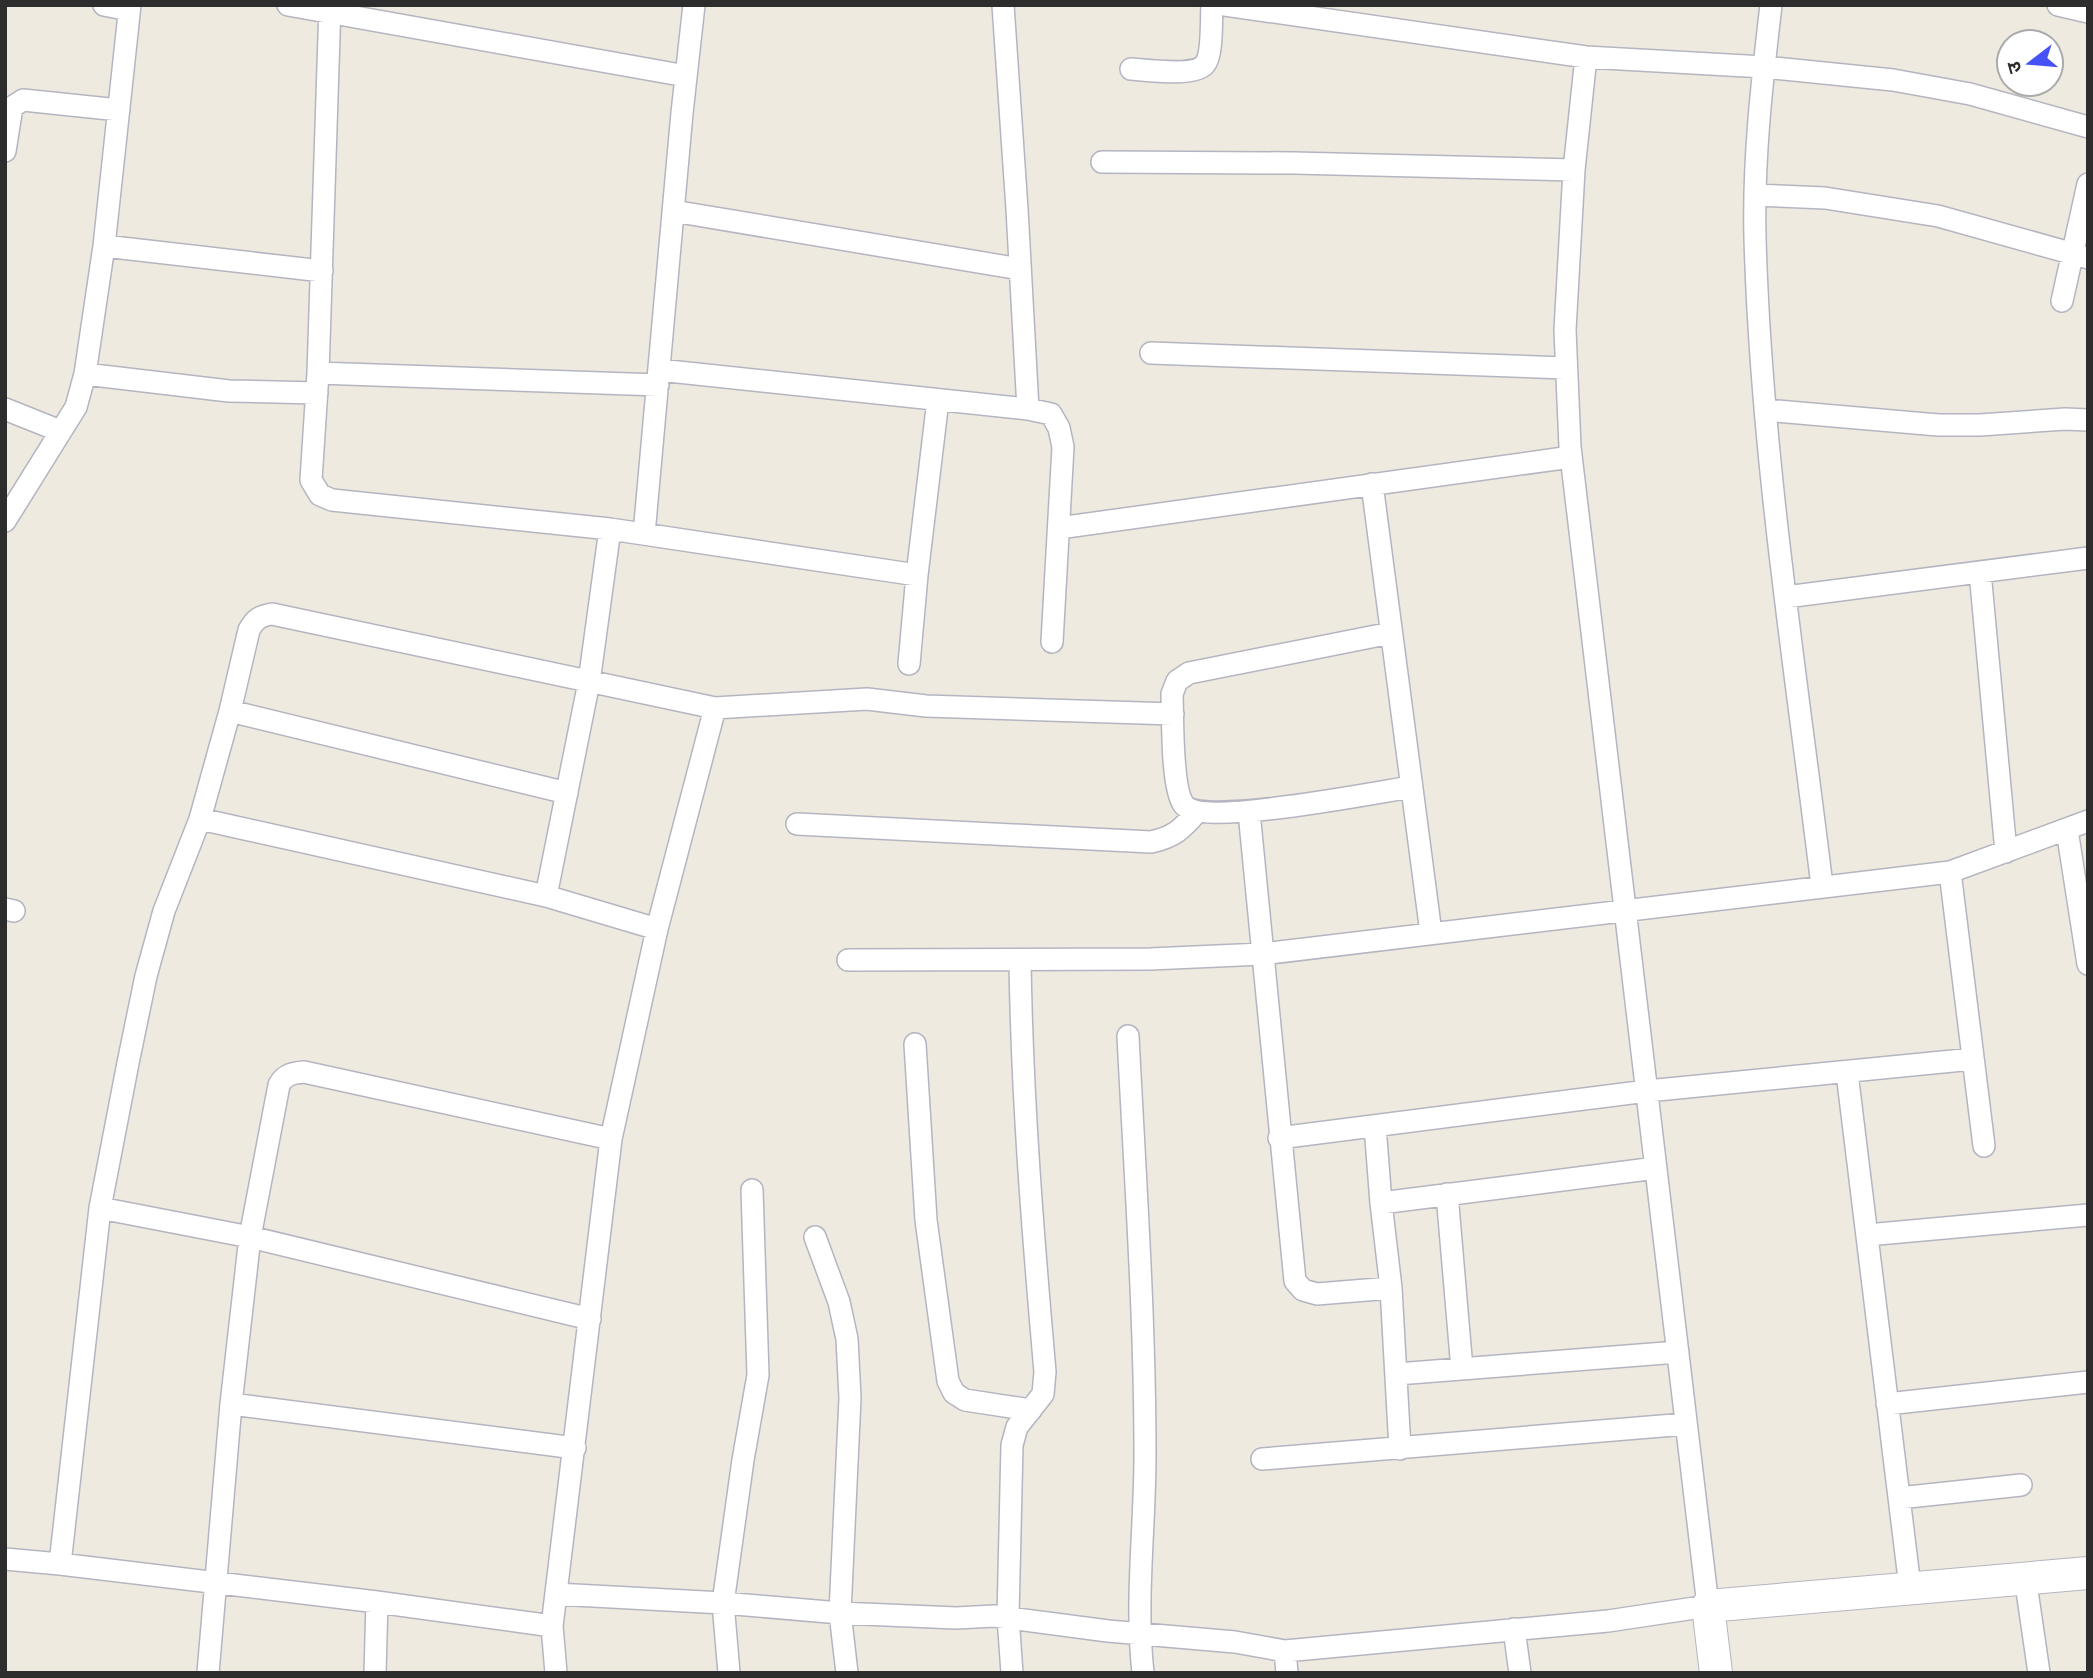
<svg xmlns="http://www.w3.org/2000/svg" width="2093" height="1678" viewBox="0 0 2093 1678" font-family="'Space Grotesk','Noto Sans Devanagari',sans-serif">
  <rect width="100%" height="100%" fill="#eeeae0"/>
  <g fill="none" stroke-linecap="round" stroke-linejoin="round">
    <!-- street casing -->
    <g stroke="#b4b5c0" stroke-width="24">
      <path id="street" d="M104,5L129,10
        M288,5L686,76
        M330,5L318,373L311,480L320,495L332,500L610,529L917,575
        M1003,5L1017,209L1028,409
        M1225,5L1586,57L1764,67L1893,80L1970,94L2088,127
        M1771,5C1762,82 1753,160 1755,238C1761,455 1796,671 1822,886
        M2058,5L2088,12
        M1131,69C1146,70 1196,77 1205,64C1213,54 1211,19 1212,5
        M5,151L12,107L23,100L119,110
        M1102,162L1294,163L1574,170
        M1756,195L1825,198L1938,216L2088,258
        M673,211L1020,269
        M104,246L322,271
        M2062,301L2088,184
        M1151,353L1565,368
        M659,370L1028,409L1051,414L1059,428L1063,447L1052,642
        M318,373L658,385
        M85,374L229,391L317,393
        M5,409L60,431
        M1765,410L1938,425H1980L2065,419L2088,420
        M1372,484L1431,933
        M5,521L76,407L85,374L104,246L130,5
        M1059,528L1571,457
        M644,534L682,113L694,5
        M1980,572L2006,852
        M1786,597L2088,558
        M1391,633L1189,673L1177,681L1172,694C1173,718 1171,788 1184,805C1202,827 1378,792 1411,787
        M909,664L917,575L938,400
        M230,711L567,793
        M1249,812L1295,1281L1303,1290L1317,1294L1391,1288
        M200,819L546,896L657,929
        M797,824L1151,842C1174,837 1181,830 1197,812
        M2067,830L2088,964
        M1950,872L1984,1146
        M546,896L589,682L610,529
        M5,909L14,911
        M848,960L1150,959L1262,954L1950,872L2088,821
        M1128,1036C1135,1176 1145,1316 1145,1455C1145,1528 1135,1600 1143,1673
        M915,1044L926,1220L948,1381L954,1393L965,1400L1031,1410
        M1847,1073L1910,1587
        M1375,1126L1381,1203L1391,1288L1400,1449
        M1279,1138L1647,1091L1973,1059
        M1447,1194L1462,1369
        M1381,1203L1656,1168
        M100,1208L250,1237L590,1319
        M1867,1235L2088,1215
        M815,1237L839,1302L847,1339L850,1398L840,1613L847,1673
        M1397,1374L1678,1352
        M231,1404L575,1448
        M1887,1404L2088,1382
        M1262,1459L1686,1424
        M1899,1498L2021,1485
        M5,1559L60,1564L377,1602L552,1626
        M60,1564L100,1208L128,1063L146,976L164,911L200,819L230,711L249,630C255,619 260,616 272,614L715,708L867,699L926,706L1173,714
        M2025,1577L2039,1673
        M556,1594L723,1603L840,1613L956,1618L994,1616L1108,1631L1235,1642L1285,1651L1608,1621L1708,1606L1570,447L1565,330L1574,170L1586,57
        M1514,1629L1520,1673
        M1285,1651L1287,1673
        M208,1673L231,1404L250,1237L279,1085C285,1074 293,1073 304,1072L611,1139
        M375,1673L377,1602
        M556,1673L552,1626L611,1139L657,929L715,708
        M729,1673L723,1603L743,1460L758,1375L752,1190
        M1012,1673L1008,1617L1012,1445L1017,1427L1043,1394L1045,1372C1033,1235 1022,1099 1020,961"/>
    </g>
    <!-- secondary casing -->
    <g stroke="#b4b5c0" stroke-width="34">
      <path id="secondary" d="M1716,1673L1708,1606L2088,1573"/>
    </g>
    <!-- street -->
    <use href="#street" stroke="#fff" stroke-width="21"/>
    <!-- secondary -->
    <use href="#secondary" stroke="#fff" stroke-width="32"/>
  </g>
  <!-- border -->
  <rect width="2093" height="1678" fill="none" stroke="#2d2d2d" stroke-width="14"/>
  <!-- north arrow -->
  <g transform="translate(2030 63) rotate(254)"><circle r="33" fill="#ffffff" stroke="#ababab" stroke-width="2"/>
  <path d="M0-5L12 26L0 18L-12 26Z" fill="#4752f5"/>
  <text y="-10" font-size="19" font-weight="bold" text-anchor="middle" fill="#2d2d2d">उ</text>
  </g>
</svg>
